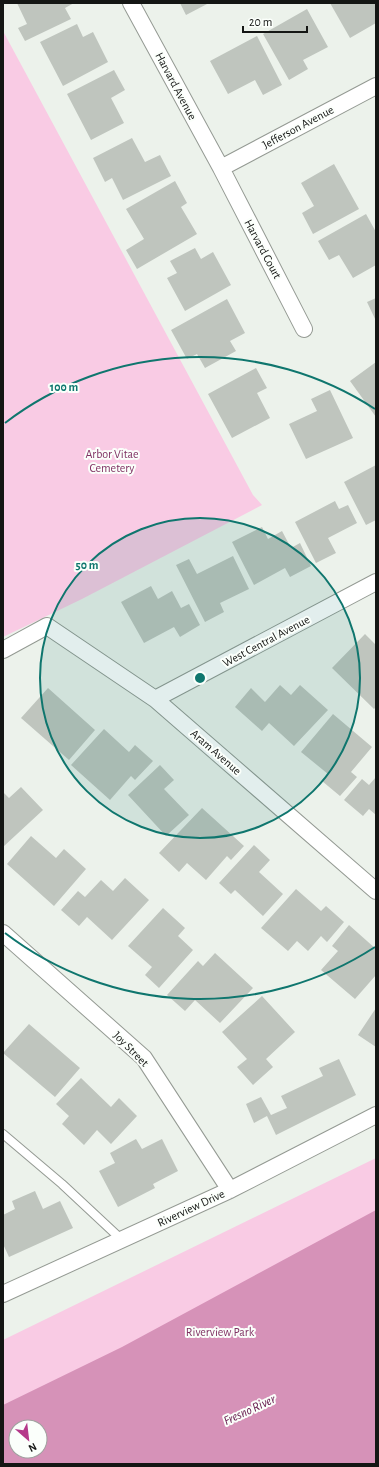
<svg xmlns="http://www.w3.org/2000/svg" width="379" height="1467" viewBox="0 0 379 1467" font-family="'Alegreya Sans',sans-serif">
  <rect width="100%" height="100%" fill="#ecf2eb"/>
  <!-- green -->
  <path fill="#f9cbe4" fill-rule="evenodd" d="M3,31L253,495L262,505L82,599L3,637Z
    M376,1158V1464H3V1340ZM16,1427H40V1451H16Z"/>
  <!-- water -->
  <path fill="#d692b8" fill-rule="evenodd" d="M376,1210V1464H3V1405L122,1347ZM16,1427H40V1451H16Z"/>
  <!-- building -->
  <path fill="#bfc5be" d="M17,3H74L65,8L71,19L25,41L18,28L27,24Z
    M180,3H209L186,15Z
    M330,3H376V23L350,38Z
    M307,9L328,47L303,60L308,69L289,80L263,34Z
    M77,24L83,37L93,32L108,62L63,86L40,42Z
    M257,36L282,85L263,95L255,80L228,94L210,61Z
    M114,70L125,90L111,98L124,123L91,140L67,94Z
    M132,138L145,162L160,155L171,176L123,200L112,178L105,182L93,158Z
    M334,164L359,209L313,234L302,213L314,206L301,183Z
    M175,181L187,203L181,207L197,234L137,269L126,250L144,239L126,209Z
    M366,214L376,232V265L353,278L339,255L329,260L318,241Z
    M195,248L201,259L213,252L231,285L185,311L167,278L177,273L170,261Z
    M376,298V321L367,302Z
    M227,299L245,333L230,341L236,351L205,368L197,354L187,359L171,330Z
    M376,362V417L350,381Z
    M256,368L267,388L257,393L270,418L232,438L208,394Z
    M330,390L353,438L306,459L289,424L317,411L311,399Z
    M376,465V520L366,525L344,482Z
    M335,501L339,509L348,505L357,523L328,538L336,553L316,563L295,522Z
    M262,527L268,539L282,531L291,548L300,543L311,566L290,577L285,568L254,585L232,542Z
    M233,556L249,589L220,603L224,612L205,622L176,565L189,559L197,574Z
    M151,586L158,599L172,591L181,608L189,604L200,625L180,637L174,627L144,643L121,602Z
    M365,634L376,645V707L374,709L332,668Z
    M280,685L291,695L300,685L328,710L294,746L269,723L262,731L235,707L251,688L265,702Z
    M48,688L95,730L69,760L21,718Z
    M333,714L372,747L351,772L357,777L340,796L322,781L328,774L301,752Z
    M104,729L129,752L135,745L153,761L135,780L131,776L110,800L71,765Z
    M160,765L174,780L164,789L189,815L166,836L128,795Z
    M376,777V815L369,809L363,816L344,800L362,779L369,785Z
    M21,787L43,810L3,847V792L9,798Z
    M202,808L244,846L231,860L227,856L206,880L187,863L179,872L159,853Z
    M31,836L56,858L64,849L86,869L54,906L7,864Z
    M254,845L270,860L259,872L283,894L263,916L235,890L231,894L219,883Z
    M125,878L149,900L112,940L87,917L79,926L61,910L78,891L85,897L101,880L113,891Z
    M296,889L321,911L326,906L344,922L327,942L321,936L308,951L297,941L288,951L261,928Z
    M163,908L185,928L178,936L193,950L159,988L145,975L152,967L128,946Z
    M349,925L376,949V975L355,999L321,970L338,951L332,946Z
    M215,953L253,988L220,1023L195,1000L185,1011L167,995L198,961L203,966Z
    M262,996L295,1032L266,1059L273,1067L253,1085L237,1067L247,1059L222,1032Z
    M376,1008V1047L358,1035Z
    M29,1024L80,1068L55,1097L3,1053Z
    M339,1059L356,1095L276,1135L267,1116L254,1123L246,1104L261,1097L271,1115L287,1108L281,1096L323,1076L319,1068Z
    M81,1078L111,1107L119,1098L137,1116L111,1144L97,1130L84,1145L62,1124L69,1116L56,1104Z
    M136,1139L142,1149L162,1139L178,1171L153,1184L155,1188L118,1207L99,1171L115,1163L110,1153Z
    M35,1191L43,1209L60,1201L73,1228L9,1257L3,1244V1215L15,1209L12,1201Z"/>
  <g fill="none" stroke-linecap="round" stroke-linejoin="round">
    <!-- service casing -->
    <g stroke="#949a93" stroke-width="10">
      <path id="service" d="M3,1134L62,1184L122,1240"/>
    </g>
    <!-- minor casing -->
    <g stroke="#949a93" stroke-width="18">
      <path id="minor" d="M131,3L221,168L304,329
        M221,168L376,86
        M3,650L47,626L155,699L376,891
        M155,699L376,582
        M3,933L144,1058L230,1190
        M3,1294L230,1190L376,1115"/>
    </g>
    <!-- service -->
    <use href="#service" stroke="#fff" stroke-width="8"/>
    <!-- minor -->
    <use href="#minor" stroke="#fff" stroke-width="16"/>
  </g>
  <!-- distance rings -->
  <circle cx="200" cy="678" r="160" fill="#0f766e" fill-opacity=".12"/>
  <g fill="none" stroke="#0f766e" stroke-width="2">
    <circle cx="200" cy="678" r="160"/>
    <path d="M375 947A321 321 0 0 1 5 933M5 423A321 321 0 0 1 375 409"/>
  </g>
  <g text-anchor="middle" stroke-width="4" stroke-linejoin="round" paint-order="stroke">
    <!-- street labels -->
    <g font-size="12" fill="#141614" stroke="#fbfffb">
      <text transform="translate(176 86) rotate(62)" y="4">Harvard Avenue</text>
      <text transform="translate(298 127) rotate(-28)" y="4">Jefferson Avenue</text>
      <text transform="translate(263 249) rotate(62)" y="4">Harvard Court</text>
      <text transform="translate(266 641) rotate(-28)" y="4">West Central Avenue</text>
      <text transform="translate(216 752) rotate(41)" y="4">Aram Avenue</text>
      <text transform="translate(131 1049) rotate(45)" y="4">Joy Street</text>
      <text transform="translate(191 1208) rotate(-25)" y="4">Riverview Drive</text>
    </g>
    <!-- park labels -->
    <g font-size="12" fill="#7f3062" stroke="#fbfffb">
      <text x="112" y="458">Arbor Vitae<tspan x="112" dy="14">Cemetery</tspan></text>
      <text x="220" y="1336">Riverview Park</text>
    </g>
    <!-- water labels -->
    <g font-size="13" font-style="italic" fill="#631549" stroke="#fbfffb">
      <text transform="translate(249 1409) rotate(-25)" y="5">Fresno River</text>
    </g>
  </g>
  <circle cx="200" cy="678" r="6" fill="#0f766e" stroke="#fbfffb" stroke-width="2"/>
  <g font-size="12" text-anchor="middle" font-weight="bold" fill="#0f766e" stroke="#fbfffb" stroke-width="4" stroke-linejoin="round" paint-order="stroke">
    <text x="64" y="391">100 m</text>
    <text x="87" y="569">50 m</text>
  </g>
  <!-- border -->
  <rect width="379" height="1467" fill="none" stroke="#141614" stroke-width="8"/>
  <!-- north arrow -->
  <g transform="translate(28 1439) rotate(152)"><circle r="19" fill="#fbfffb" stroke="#9fa29f"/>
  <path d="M0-3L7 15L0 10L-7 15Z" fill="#b5398a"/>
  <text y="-6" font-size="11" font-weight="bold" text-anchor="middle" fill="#141614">N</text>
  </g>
  <!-- scale -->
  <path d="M243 26v6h64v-6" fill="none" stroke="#141614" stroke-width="2"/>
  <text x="249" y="26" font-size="12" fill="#141614" stroke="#fbfffb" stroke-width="3" paint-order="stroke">20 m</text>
</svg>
